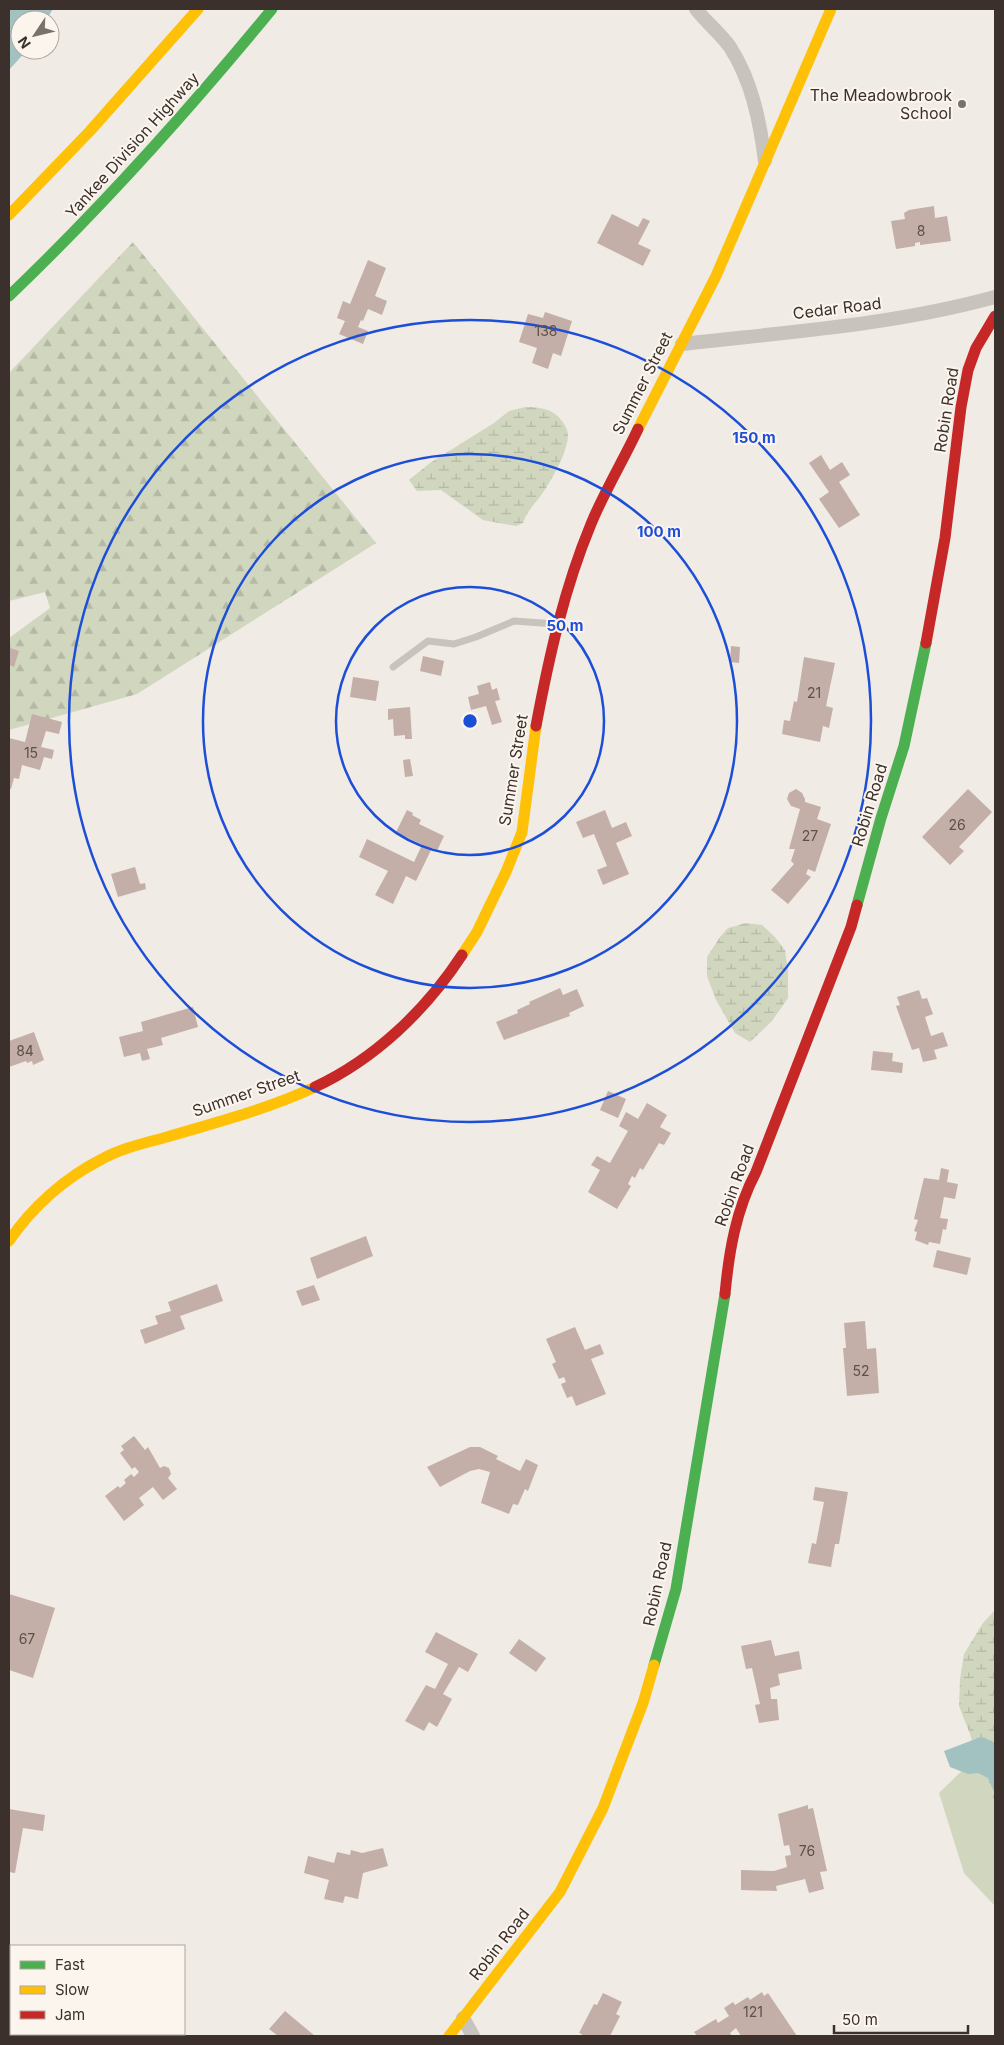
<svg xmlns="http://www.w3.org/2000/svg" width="1004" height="2045" viewBox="0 0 1004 2045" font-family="Inter,sans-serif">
  <defs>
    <pattern id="forest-firs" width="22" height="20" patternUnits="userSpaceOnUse" patternTransform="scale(1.25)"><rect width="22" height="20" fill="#d1d6bf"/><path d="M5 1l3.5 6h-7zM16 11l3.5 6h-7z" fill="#b4b8a4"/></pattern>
    <pattern id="wetland-marsh" width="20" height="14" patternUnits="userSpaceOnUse" patternTransform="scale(1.25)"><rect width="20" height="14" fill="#d1d6bf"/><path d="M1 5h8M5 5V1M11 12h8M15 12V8" fill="none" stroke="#b4b8a4"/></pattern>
  </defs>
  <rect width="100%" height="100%" fill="#f0ebe5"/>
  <!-- grass -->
  <path fill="#d1d6bf" d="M995,1749V1906L964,1873L939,1793L971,1762Z"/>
  <!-- forest -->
  <path fill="url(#forest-firs)" d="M133,242L376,543L137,694L9,730V638L50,608L45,592L9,601V373Z"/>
  <!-- wetland -->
  <path fill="url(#wetland-marsh)" d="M525,407C541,407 555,409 564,424C566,428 568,431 568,435C568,450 553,478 544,491C537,502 527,510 523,523L516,526L483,520L441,490L417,491L409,480L430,463L494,423L509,411Z
    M746,923L762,925L774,936L785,950L788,971V998L772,1021L750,1042L735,1033L716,1000L707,976V957L720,937L728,928Z
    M995,1610V1801L983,1779L970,1734L959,1706L960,1679L964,1654L983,1623Z"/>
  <!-- water -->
  <path fill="#a1c2c1" d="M9,9H53L46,20H20V50H27L9,70Z
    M981,1737L992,1741L995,1744V1794L988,1778L978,1773L968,1774L950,1767L944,1751Z"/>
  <!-- building -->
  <path fill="#c3afa7" d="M934,206L935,218L947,216L951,241L920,245V242L915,243V246L896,249L891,221L905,219L904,213L909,210Z
    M612,214L638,227L643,218L650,221L638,244L651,250L643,266L597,243Z
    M368,260L386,268L375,296L387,301L382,315L368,309L363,321L361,320L358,327L368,331L363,344L339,334L345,321L337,318L343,301L350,304Z
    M545,312L572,321L561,356L553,353L548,369L532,363L537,348L519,342L528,314L543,318Z
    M821,455L830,470L842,462L850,475L839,482L860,515L839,528L819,499L829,492L809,463Z
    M9,645L11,646L10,648L19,651L14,667L9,665Z
    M731,646L740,647L739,663L730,662Z
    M423,656L444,661L441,676L420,671Z
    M804,657L835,663L826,706L833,708L829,728L823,726L820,742L782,734L784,720L790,721L794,701L797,702Z
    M353,677L379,681L376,701L350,697Z
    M490,682L492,690L497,688L500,700L495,701L502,722L492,725L486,706L471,710L468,697L479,694L477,686Z
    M410,707L412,739H405V735L394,736L393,719L388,720V709Z
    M32,714L62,722L59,734L46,731L41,747L54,750L52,759L44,757L40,770L22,765L19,779L14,778L11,789H9V738L25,742Z
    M410,759L413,776L405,777L403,760Z
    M796,789L802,793L805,799V802L821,807L817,819L831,824L815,872L808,869L806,874L811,877L788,904L771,890L794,864L791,861L795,849H789L800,809L791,806L787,799L789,793Z
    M968,789L992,812L959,847L964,851L950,865L922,837Z
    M407,810L413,813L412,815L421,820L419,824L444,836L437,851L432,848L416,881L406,876L393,904L375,895L388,871L359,857L367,839L414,862L422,845L396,832Z
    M605,810L612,828L626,822L632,836L616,843L629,874L603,885L597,870L607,866L594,834L583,838L576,822Z
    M135,867L140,884L145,883L146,889L118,897L111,874Z
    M560,988L563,995L577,989L584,1006L569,1013L570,1016L504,1040L496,1022L518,1013L517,1010L530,1004L529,1002Z
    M919,990L922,999L927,998L933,1014L925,1017L931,1036L943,1032L948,1046L934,1050L937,1059L923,1062L919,1048L912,1050L896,1006L900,1005L897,997Z
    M193,1007L198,1027L161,1038L163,1045L147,1049L150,1059L142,1061L140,1053L124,1057L119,1037L143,1031L141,1022Z
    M34,1032L44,1060L33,1065L32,1061L27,1063L26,1061L9,1067V1041Z
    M873,1051L893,1053L892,1061L903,1063L902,1073L871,1070Z
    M608,1091L626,1099L618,1118L600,1110Z
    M647,1103L667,1115L660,1127L671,1133L664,1145L659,1143L643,1170L640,1168L635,1178L632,1176L628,1184L631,1186L617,1209L588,1192L600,1170L591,1165L597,1156L610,1163L628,1131L619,1126L626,1112L638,1119Z
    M941,1168L949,1170L947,1182L958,1184L955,1199L944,1197L940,1218L948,1219L946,1230L943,1229L940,1244L929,1242L928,1245L915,1240L917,1232L914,1231L918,1220L914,1219L924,1178L939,1180Z
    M366,1236L373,1256L317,1279L310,1258Z
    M937,1250L971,1258L967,1275L933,1267Z
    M217,1284L223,1301L180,1316L185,1329L145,1344L140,1330L158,1324L155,1316L171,1311L168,1302Z
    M314,1285L320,1300L302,1306L296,1291Z
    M865,1321L867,1349L876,1348L879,1393L847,1396L843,1348H846L844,1323Z
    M575,1327L585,1350L600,1344L604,1354L591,1359L606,1394L576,1406L572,1396L567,1398L561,1384L566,1382L564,1377L559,1379L552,1364L556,1362L546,1339Z
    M134,1436L145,1450L148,1447L160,1468L164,1466L169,1468L171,1474L168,1478L177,1489L163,1500L153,1487L139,1498L144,1505L124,1521L105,1496L118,1486L120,1488L126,1483L124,1480L131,1474L134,1477L139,1472L135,1467L132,1469L120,1453L124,1450L121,1446Z
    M470,1447H480L498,1456L496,1459L520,1471L526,1459L538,1465L528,1491L525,1489L518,1505L513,1504L509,1514L481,1503L490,1472L479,1469L470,1471L440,1487L427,1467Z
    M815,1487L848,1492L839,1544H835L831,1567L808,1563L812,1543L816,1544L824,1502L813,1500Z
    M9,1594L55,1608L33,1678L9,1670Z
    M436,1632L478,1654L468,1672L459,1667L443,1694L452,1699L437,1727L429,1722L424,1731L405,1721L426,1685L435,1689L448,1664L425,1652Z
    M519,1639L546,1658L536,1672L509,1653Z
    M771,1640L775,1656L799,1651L802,1669L778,1674L780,1685L770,1688L771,1699H777L779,1720L759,1723L755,1705L760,1704L752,1668L746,1669L741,1646Z
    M808,1805V1809L813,1808L827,1871L820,1872L824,1889L809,1893L805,1879L776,1886L777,1891L741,1890V1870L774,1871L787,1867L785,1856L791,1855L789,1845L784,1846L778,1814Z
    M9,1809L45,1815L43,1831L23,1828L15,1873L9,1872Z
    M383,1848L388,1866L363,1873L358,1899L345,1896L343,1903L324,1899L329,1880L304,1873L308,1856L334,1863L337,1852L350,1855L351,1850L362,1853Z
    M762,1992L764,1996L768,1993L797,2036H741L736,2028L730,2033L732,2036H697L694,2032L716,2019L718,2023L729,2016L724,2008L733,2002L735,2005L748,1997L750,2000Z
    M603,1993L622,2002L616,2014L620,2016L610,2036H581L582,2034L579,2033L594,2004L597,2005Z
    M285,2011L315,2036H278L269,2029Z"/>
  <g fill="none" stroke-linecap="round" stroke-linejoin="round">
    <!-- lane -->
    <path stroke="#c9c3be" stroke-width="7" d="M393,667L428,641L454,644L476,637L514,621L556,624"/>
    <!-- street -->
    <path stroke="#c9c3be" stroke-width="14" d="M696,9C706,22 720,33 730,47C752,81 760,122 765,161
      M682,344C787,332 893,325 995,297
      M463,2018L473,2036"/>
    <!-- fast -->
    <path stroke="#4caf50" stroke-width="11" d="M9,296C103,206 189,110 272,9
      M857,905L881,818L904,746L926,643
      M654,1665L676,1589L725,1294"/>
    <!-- slow -->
    <path stroke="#ffc107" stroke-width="11" d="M9,215L90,131L198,9
      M638,429L716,276L831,9
      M462,955L477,932L506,872L522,832L536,726
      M9,1241C32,1207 65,1178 102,1159C122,1148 145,1143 167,1137C217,1122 268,1109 315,1087
      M449,2036L560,1892L603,1808L643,1703L654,1665"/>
    <!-- jam -->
    <path stroke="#c62828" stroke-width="11" d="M926,643L945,538L961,407L968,370L976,348L995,316
      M536,726C549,657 564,589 591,524C604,492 623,461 638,429
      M315,1087C375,1059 426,1010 462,955
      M725,1294C729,1251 736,1210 756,1172L851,927L857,905"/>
  </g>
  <!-- distance rings -->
  <g fill="none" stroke="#1d4ed8" stroke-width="2.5">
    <circle cx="470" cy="721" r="134"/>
    <circle cx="470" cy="721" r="267"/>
    <circle cx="470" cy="721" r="401"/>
  </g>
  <!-- markers -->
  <circle fill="#7a716c" stroke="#fbf5ee" stroke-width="2" cx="962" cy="104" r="5"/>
  <g text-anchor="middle" stroke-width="4" stroke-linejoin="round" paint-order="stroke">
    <!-- number labels -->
    <g font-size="14" fill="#5d504a">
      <text x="921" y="236">8</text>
      <text x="546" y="336">138</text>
      <text x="814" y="698">21</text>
      <text x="31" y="758">15</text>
      <text x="957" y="830">26</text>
      <text x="810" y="841">27</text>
      <text x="25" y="1056">84</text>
      <text x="861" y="1376">52</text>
      <text x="27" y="1644">67</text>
      <text x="807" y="1856">76</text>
      <text x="753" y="2017">121</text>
    </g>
    <!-- poi labels -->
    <g font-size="16" fill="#3b302b" stroke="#fbf5ee" text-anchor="end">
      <text x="952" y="101">The Meadowbrook<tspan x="952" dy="18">School</tspan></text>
    </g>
    <!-- street labels -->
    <g font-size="16" fill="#3b302b" stroke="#fbf5ee">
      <text transform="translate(132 145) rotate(-48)" y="6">Yankee Division Highway</text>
      <text transform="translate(837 308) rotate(-7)" y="6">Cedar Road</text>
      <text transform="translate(642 383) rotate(-63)" y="6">Summer Street</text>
      <text transform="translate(946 410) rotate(-81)" y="6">Robin Road</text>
      <text transform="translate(513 770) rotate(-81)" y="6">Summer Street</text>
      <text transform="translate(869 805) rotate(-73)" y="6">Robin Road</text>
      <text transform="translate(246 1093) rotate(-19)" y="6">Summer Street</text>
      <text transform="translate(734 1185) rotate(-70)" y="6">Robin Road</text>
      <text transform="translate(657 1584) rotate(-78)" y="6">Robin Road</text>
      <text transform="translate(499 1944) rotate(-52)" y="6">Robin Road</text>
    </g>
  </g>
  <circle cx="470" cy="721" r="8" fill="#1d4ed8" stroke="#fbf5ee" stroke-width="2.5"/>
  <g font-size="15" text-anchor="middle" font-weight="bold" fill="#1d4ed8" stroke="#fbf5ee" stroke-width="4" stroke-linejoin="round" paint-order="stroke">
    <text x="754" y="443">150 m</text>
    <text x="659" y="537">100 m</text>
    <text x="565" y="631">50 m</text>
  </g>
  <!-- border -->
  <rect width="1004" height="2045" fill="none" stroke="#3b302b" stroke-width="20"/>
  <!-- legend -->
  <rect x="10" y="1945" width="175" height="90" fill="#fbf5ee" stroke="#aea6a0"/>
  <rect x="20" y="1961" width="25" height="8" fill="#4caf50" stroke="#aea6a0"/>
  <text x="55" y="1970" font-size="15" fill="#3b302b">Fast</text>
  <rect x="20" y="1986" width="25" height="8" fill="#ffc107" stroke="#aea6a0"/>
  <text x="55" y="1995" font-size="15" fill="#3b302b">Slow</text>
  <rect x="20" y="2011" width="25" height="8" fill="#c62828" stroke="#aea6a0"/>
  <text x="55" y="2020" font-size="15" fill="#3b302b">Jam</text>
  <!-- north arrow -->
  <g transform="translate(35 35) rotate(235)"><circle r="24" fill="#fbf5ee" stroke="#aea6a0"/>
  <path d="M0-4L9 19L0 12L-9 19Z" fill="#7a716c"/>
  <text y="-8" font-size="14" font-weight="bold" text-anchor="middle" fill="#3b302b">N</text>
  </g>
  <!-- scale -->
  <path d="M834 2025v8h134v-8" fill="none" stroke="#3b302b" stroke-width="2.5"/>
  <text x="842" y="2025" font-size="15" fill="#3b302b" stroke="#fbf5ee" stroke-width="4" paint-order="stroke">50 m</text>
</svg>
